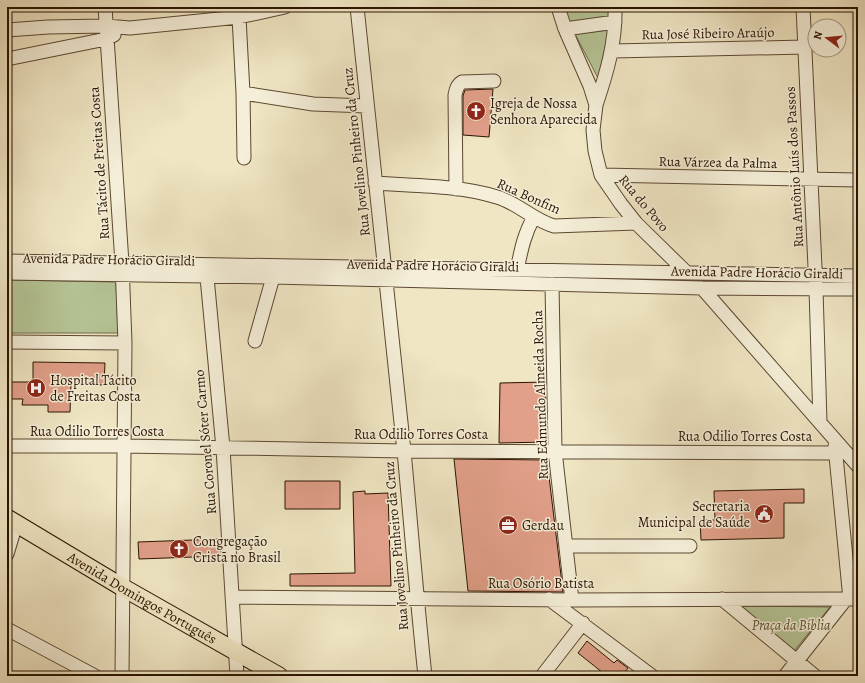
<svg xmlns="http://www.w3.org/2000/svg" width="865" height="683" viewBox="0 0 865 683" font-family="Alegreya,serif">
  <rect width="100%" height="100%" fill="#f0e6c4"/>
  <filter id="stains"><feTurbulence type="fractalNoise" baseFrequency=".005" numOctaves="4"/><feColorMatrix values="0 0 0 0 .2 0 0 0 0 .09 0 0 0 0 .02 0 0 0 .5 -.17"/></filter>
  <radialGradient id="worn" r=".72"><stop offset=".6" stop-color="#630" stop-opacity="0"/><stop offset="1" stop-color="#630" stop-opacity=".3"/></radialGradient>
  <!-- green -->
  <path fill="#b6c697" stroke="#706c4c" d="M561,7H609V18L570,23Z
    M609,30L598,78L575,34Z
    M7,280L116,282L118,333H7Z
    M741,606L830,607L794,651Z"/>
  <!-- building -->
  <path fill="#e2a08a" stroke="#2a1300" d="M493,89L489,137L463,135V96L465,90Z
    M33,362L105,363L104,385L71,384L70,412H48V405H22L23,399H7V382H33Z
    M545,382L546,442L499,443L500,383Z
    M454,459L547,460L563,592L468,591Z
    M285,481H340V509H285Z
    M804,489V503H784V538L701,540L700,520H715L714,491Z
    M365,491V494L388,493L391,586H290V574L355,573L353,492Z
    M220,539L221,556L139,559L138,542Z
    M587,641L614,663L617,660L628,668L622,676H607L578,653Z"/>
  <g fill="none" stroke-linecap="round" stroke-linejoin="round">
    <!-- minor casing -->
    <g stroke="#5c4831" stroke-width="15">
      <path id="minor" d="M105,7L122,263L125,343L122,676
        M357,7C372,155 389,303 404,451C411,526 417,601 425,676
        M558,7L565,29L590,86L596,105L593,130L595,151L601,175L621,204L636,223L687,273
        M803,7L816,289L820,422
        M239,17L243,93L244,158
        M565,29L615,22
        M7,30L48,27L106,26L130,28L239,17L285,7
        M612,51L805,47
        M7,59L106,39L114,35
        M243,93L313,104L367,106
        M596,105C607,72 616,42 615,7
        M601,175L858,180
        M375,183C415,186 458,185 497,197C518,203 533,220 554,226L636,223
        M456,189L455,95C456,90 457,85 462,82L494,81
        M7,261L858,276
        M517,270C521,251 524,234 534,217
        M7,273L273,277L702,288L858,289
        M207,277L223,448L237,676
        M552,284L555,451L572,600
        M702,288L858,466
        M255,341L273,277
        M7,342L125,343
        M7,446H124L404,451L836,453
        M835,446L850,599
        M567,546H690
        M7,554L16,524
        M233,597L572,600L858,599
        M549,599L652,676
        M722,599L815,676
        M7,629L95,676
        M542,676L583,623
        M785,676L846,599"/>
    </g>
    <!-- major casing -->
    <g stroke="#2a1300" stroke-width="19">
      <g id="major">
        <path id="s1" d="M7,518L122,587L279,676"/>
      </g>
    </g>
    <!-- minor -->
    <use href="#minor" stroke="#f5efd9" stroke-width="13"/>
    <!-- major -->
    <use href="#major" stroke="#f0e6c4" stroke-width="17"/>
  </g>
  <!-- icons -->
  <defs>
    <g id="church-disc" transform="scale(1)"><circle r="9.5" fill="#8f2418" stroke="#f5efd9"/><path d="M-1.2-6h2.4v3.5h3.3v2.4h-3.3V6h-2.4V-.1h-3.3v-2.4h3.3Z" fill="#fff"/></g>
    <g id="hospital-disc" transform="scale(1)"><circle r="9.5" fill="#8f2418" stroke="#f5efd9"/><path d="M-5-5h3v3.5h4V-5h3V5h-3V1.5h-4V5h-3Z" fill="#fff"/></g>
    <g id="civic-disc" transform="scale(1)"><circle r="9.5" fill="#8f2418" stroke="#f5efd9"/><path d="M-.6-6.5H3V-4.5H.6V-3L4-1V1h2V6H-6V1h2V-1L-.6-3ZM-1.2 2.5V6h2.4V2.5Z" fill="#fff"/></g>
    <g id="office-disc" transform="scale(1)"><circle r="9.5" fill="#8f2418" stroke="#f5efd9"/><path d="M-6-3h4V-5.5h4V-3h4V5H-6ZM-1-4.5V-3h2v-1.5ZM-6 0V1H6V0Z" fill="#fff"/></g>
  </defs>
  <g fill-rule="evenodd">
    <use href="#church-disc" x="476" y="111"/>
    <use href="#hospital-disc" x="36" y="388"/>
    <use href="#civic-disc" x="764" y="514"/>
    <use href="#office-disc" x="508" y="525"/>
    <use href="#church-disc" x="179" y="549"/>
  </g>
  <g text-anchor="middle" stroke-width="3" stroke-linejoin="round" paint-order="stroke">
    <!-- street labels -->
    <g font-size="14" fill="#2a1300" stroke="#f5efd9">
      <text transform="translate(708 33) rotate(-1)" y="5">Rua José Ribeiro Araújo</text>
      <text transform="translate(356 152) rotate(-96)" y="5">Rua Jovelino Pinheiro da Cruz</text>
      <text transform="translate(718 162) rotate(1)" y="5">Rua Várzea da Palma</text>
      <text transform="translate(99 163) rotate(-94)" y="5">Rua Tácito de Freitas Costa</text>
      <text transform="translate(794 167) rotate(-93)" y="5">Rua Antônio Luís dos Passos</text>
      <text transform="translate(529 196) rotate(24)" y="5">Rua Bonfim</text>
      <text transform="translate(644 203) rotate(50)" y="5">Rua do Povo</text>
      <text transform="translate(109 259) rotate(1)" y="5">Avenida Padre Horácio Giraldi</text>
      <text transform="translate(433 265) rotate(1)" y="5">Avenida Padre Horácio Giraldi</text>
      <text transform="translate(757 272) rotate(1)" y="5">Avenida Padre Horácio Giraldi</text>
      <text transform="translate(540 395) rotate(-92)" y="5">Rua Edmundo Almeida Rocha</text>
      <text x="97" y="436">Rua Odilio Torres Costa</text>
      <text x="421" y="439">Rua Odilio Torres Costa</text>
      <text x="745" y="441">Rua Odilio Torres Costa</text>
      <text transform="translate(205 442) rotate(-95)" y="5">Rua Coronel Sóter Carmo</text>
      <text transform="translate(396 546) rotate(-95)" y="5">Rua Jovelino Pinheiro da Cruz</text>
      <text x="541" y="588">Rua Osório Batista</text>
      <text dy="5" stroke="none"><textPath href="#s1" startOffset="157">Avenida Domingos Português</textPath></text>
    </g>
    <!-- poi labels -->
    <g font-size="14" fill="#2a1300" stroke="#f5efd9" text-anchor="start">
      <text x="490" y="108">Igreja de Nossa<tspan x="490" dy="16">Senhora Aparecida</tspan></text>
      <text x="50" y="385">Hospital Tácito<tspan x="50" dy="16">de Freitas Costa</tspan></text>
      <text x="750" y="511" text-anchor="end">Secretaria<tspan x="750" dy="16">Municipal de Saúde</tspan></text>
      <text x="522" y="530">Gerdau</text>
      <text x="193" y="546">Congregação<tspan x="193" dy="16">Cristã no Brasil</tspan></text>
    </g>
    <!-- park labels -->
    <g font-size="14" font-style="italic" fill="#5b5235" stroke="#f5efd9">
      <text x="791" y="630">Praça da Bíblia</text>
    </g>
  </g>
  <!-- margin -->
  <rect width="865" height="683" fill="none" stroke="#f0e6c4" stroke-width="24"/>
  <rect x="8" y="8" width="849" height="667" fill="none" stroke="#2a1300" stroke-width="2"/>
  <rect x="12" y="12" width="841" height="659" fill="none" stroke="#2a1300"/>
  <!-- north arrow -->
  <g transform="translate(827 38) rotate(286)"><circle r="19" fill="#f5efd9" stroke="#a49782"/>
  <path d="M0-3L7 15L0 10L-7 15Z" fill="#8f2418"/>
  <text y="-6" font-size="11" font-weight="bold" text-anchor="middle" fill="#2a1300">N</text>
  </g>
  <rect width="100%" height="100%" filter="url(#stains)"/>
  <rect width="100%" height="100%" fill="url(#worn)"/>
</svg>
